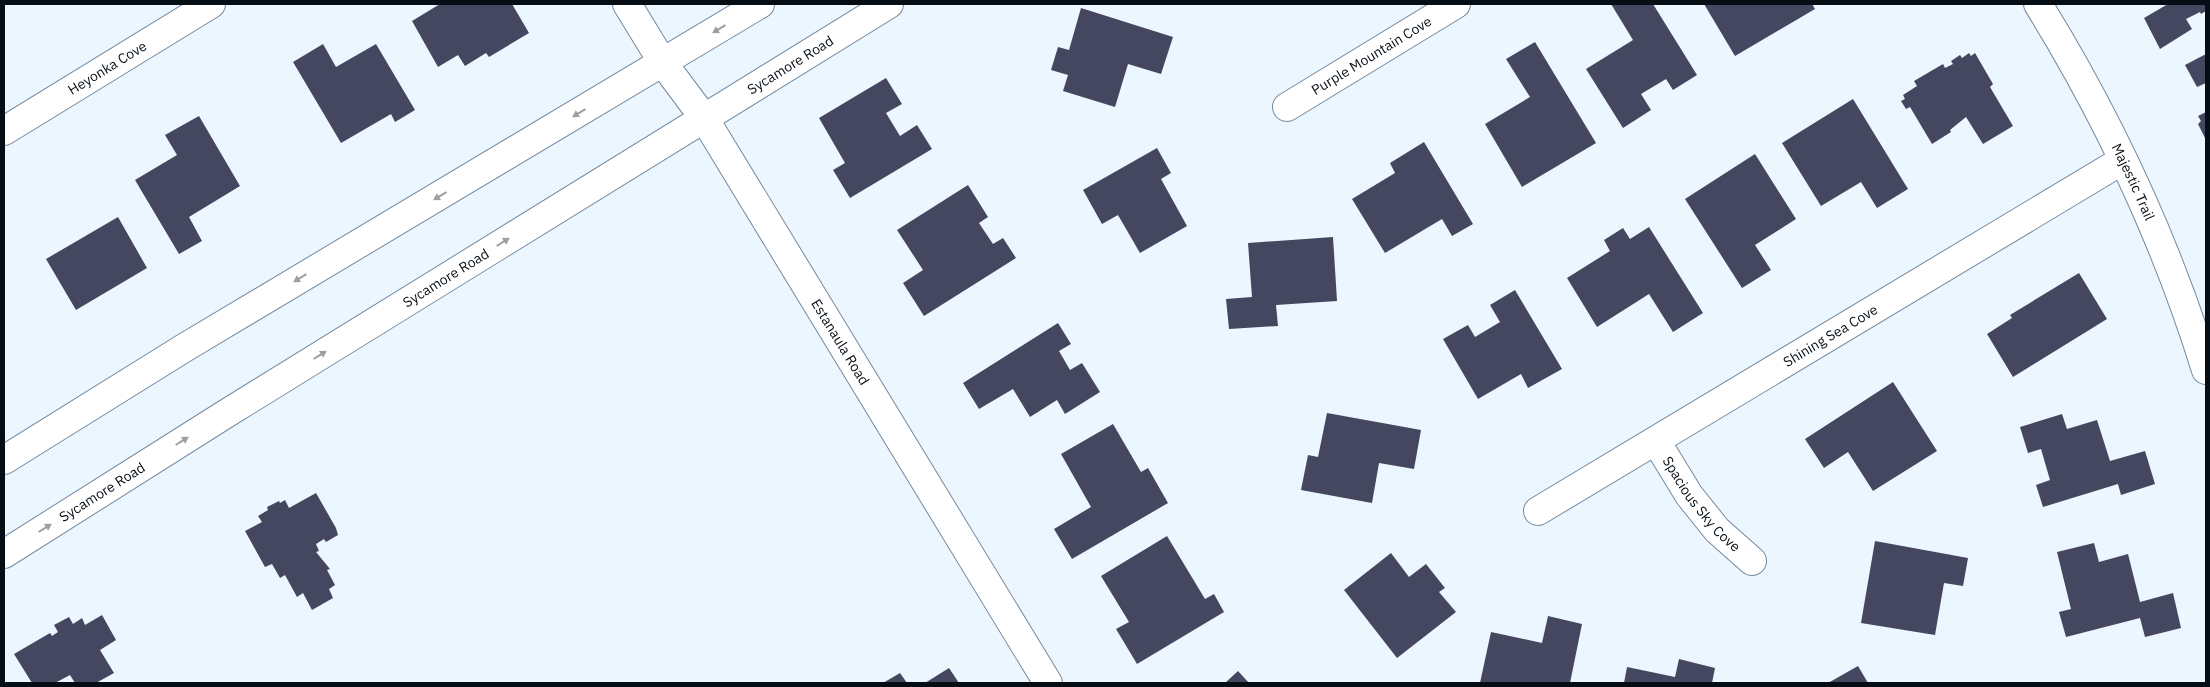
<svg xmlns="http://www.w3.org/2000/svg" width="2210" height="687" viewBox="0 0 2210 687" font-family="'IBM Plex Sans',sans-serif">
  <rect width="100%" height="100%" fill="#ecf6ff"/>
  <!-- building -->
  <path fill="#44475f" d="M440,4H512L529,33L489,57L486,53L465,66L458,55L438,67L412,21Z
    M1611,4H1653L1697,75L1673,90L1666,79L1641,94L1651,110L1623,128L1586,69L1633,40Z
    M1704,4H1812L1815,9L1735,56Z
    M2168,4H2206V11L2201,14L2200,12L2186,19L2192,29L2160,49L2144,18Z
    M1081,8L1173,37L1161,74L1128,64L1115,107L1063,91L1068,75L1051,70L1058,47L1069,50Z
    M1535,42L1596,143L1522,187L1485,124L1530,97L1506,59Z
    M323,44L336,67L376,44L415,110L395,122L391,114L341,143L293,62Z
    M1969,53L1971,56L1975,53L1993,84L1990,87L2013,126L1983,144L1966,117L1950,130L1951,132L1932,144L1910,107L1906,109L1901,101L1905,99L1903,95L1917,86L1914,81L1943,64L1945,68L1953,64L1951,61L1960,55L1962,58Z
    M2206,54V83L2197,87L2185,65Z
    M886,78L902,104L886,113L900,136L917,125L932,149L850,198L833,170L845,163L819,118Z
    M1853,99L1908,189L1877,208L1861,182L1821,206L1782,143Z
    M2206,112V140L2198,124L2201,121L2198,116Z
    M199,116L240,186L189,217L202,241L179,254L135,180L177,155L165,135Z
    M1424,142L1473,224L1452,236L1442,219L1385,253L1352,199L1395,173L1390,163Z
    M1157,148L1171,173L1161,179L1187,226L1140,253L1118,215L1102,224L1083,190Z
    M1755,154L1796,219L1755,245L1771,270L1742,288L1685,199Z
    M968,185L988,217L979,223L993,244L1003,238L1016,258L924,316L903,283L923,270L897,230Z
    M118,217L147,268L76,310L46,259Z
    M1649,227L1703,313L1673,332L1649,294L1597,327L1567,278L1610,251L1604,240L1623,228L1630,239Z
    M1333,237L1337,301L1276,305L1278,326L1229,329L1226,299L1252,297L1248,243Z
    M2079,273L2107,319L2013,377L1987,334L2012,318L2010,315Z
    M1515,290L1562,369L1528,388L1521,374L1478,399L1443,339L1468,325L1475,337L1500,322L1490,305Z
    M1058,323L1071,344L1059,351L1070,370L1082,363L1100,392L1065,414L1057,400L1030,417L1013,389L979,409L963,383Z
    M1893,382L1937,451L1873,491L1848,452L1824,468L1805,439Z
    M1327,413L1421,430L1414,469L1379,463L1372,503L1301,490L1308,455L1318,457Z
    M2062,414L2067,429L2097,420L2110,461L2145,451L2155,484L2121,495L2118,484L2043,507L2036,485L2050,480L2041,449L2028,453L2020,427Z
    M1113,424L1141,472L1148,468L1168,503L1072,559L1054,529L1091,507L1061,454Z
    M316,493L336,528L338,535L326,542L324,539L316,544L319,551L316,552L330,569L327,570L335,585L329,589L333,598L312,610L303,593L297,597L285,575L280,578L272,564L265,567L245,531L262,522L258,516L268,510L267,507L279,501L280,503L285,500L289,508Z
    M1167,536L1205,599L1214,594L1224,612L1137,664L1116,629L1129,622L1101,576Z
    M1875,541L1968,558L1963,586L1944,583L1935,635L1861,623Z
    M2094,543L2099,562L2128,554L2140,602L2173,593L2181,628L2145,637L2140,618L2066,637L2059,612L2071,609L2057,552Z
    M1391,553L1409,577L1426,564L1445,588L1439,592L1456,612L1397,658L1344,590Z
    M102,615L116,640L100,650L114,673L96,683H75L70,675L55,683H32L14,654L50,633L52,636L58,632L54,625L69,617L73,624L82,618L85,625Z
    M1548,616L1582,624L1570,683H1480L1491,632L1542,643Z
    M1679,659L1715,668L1712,683H1624L1627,667L1675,677Z
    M1858,666L1868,683H1828Z
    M949,668L959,683H925Z
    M1238,671L1249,683H1225Z
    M900,673L907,683H883Z"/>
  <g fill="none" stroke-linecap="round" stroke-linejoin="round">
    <!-- street casing -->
    <g stroke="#748a9e" stroke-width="30">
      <g id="street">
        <path id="s1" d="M627,4L663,63L704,118L1048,683"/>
        <path id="s2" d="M2038,4C2109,119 2166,241 2206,370"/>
        <path id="s3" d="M1287,107L1456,4"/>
        <path id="s4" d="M4,131L211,4"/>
        <path id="s5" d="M1656,441L1689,495L1717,530L1752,561"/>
        <path id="s6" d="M1538,511L2123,160"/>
      </g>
    </g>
    <!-- secondary casing -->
    <g stroke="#748a9e" stroke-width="30">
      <g id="secondary">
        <path d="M4,460L184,348L760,4"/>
        <path id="s7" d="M4,554L224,415L889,4"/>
      </g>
    </g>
    <!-- street -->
    <use href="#street" stroke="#fff" stroke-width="28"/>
    <!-- secondary -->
    <use href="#secondary" stroke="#fff" stroke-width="28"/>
  </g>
  <!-- one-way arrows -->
  <defs><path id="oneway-solid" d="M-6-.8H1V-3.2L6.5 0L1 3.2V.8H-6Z" transform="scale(1.25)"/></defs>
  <g fill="#9b9fa1">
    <use href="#oneway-solid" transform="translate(719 29) rotate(149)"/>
    <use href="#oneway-solid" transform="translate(579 113) rotate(149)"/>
    <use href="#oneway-solid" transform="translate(440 196) rotate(149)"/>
    <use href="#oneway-solid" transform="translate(503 242) rotate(-32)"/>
    <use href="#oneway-solid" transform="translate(300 278) rotate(149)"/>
    <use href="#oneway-solid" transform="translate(320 355) rotate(-32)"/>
    <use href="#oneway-solid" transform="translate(182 441) rotate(-32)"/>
    <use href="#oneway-solid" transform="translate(45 528) rotate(-32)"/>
  </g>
  <g text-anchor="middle" stroke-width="5" stroke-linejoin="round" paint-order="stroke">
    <!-- street labels -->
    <g font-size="14" fill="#060e15" stroke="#fff">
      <text dy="5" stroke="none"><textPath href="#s3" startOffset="99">Purple Mountain Cove</textPath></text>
      <text dy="5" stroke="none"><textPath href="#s7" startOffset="926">Sycamore Road</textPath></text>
      <text dy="5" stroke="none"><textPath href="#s4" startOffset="121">Heyonka Cove</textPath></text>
      <text dy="5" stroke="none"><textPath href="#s2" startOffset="202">Majestic Trail</textPath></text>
      <text dy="5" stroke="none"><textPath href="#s7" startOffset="521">Sycamore Road</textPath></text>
      <text dy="5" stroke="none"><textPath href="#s6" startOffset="341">Shining Sea Cove</textPath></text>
      <text dy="5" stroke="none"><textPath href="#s1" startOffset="400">Estanaula Road</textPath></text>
      <text dy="5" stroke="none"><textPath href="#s7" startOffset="116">Sycamore Road</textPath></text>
      <text dy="5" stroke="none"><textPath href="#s5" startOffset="78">Spacious Sky Cove</textPath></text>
    </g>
  </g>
  <!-- border -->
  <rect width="2210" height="687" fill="none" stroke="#060e15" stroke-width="10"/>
</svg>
